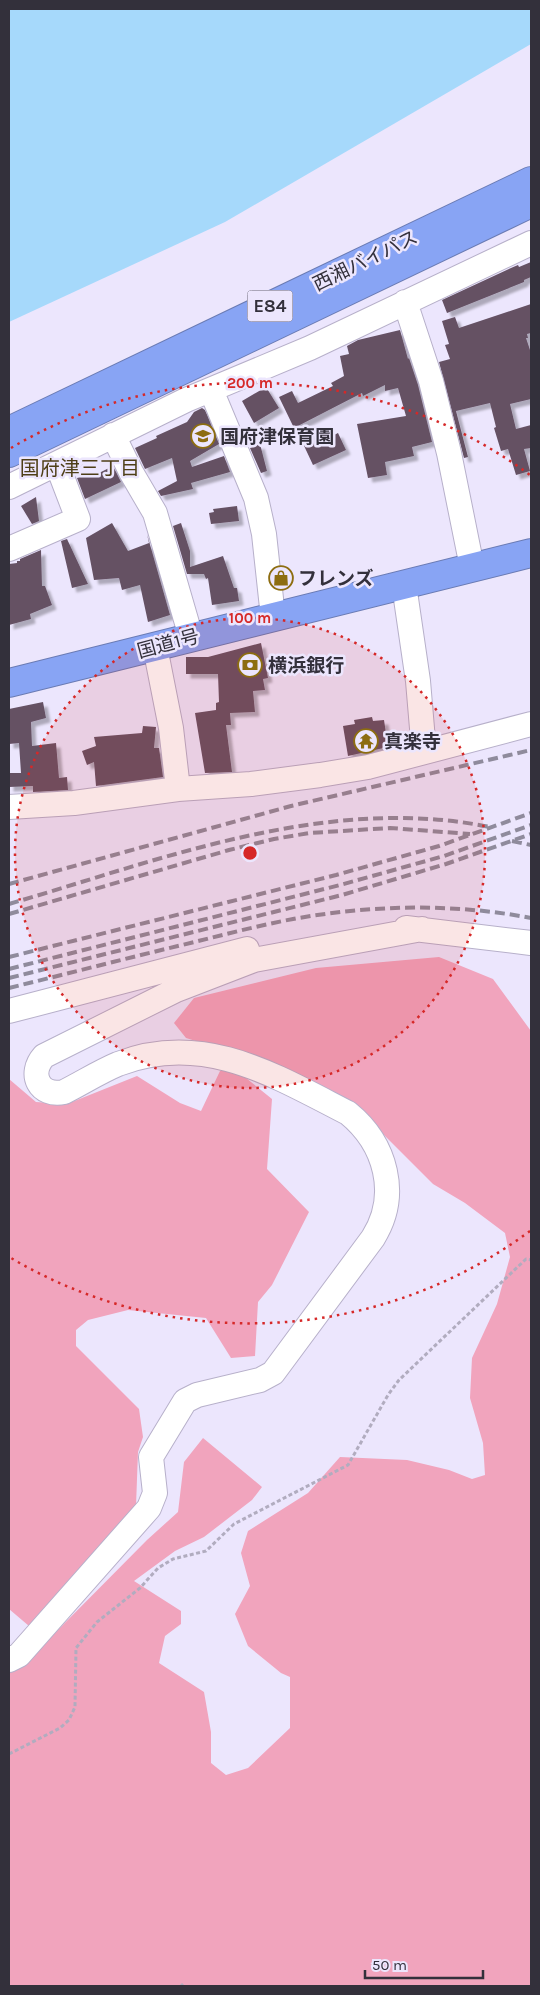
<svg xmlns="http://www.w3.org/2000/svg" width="540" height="1995" viewBox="0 0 540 1995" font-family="Karla,'Noto Sans JP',sans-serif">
  <defs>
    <filter id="shadow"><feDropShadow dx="4.5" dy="4.5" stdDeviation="1" flood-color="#0004"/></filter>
  </defs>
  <rect width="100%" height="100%" fill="#ece6fd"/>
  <!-- green -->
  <path fill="#f1a4bd" d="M439,957L493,979L531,1031V1986H9V1669L41,1647L147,1540L178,1512L184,1462L203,1438L262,1487L252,1500L204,1537L175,1551L134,1581L181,1611V1624L165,1636L159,1663L204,1692L211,1732V1763L226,1775L248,1768L290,1728V1677L281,1673L248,1646L235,1614L250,1586L241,1553L248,1531L308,1493L340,1457L407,1460L449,1470L472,1479L485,1475L483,1443L470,1398L472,1358L497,1304L510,1257L505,1233L465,1203L433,1184L371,1122L293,1071L186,1038L174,1023L194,998L316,968Z
    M236,1070L272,1099L267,1169L309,1212L272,1285L258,1302L255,1356L231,1358L206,1318L128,1310L88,1320L76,1330V1346L139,1409L143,1437L138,1452L136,1506L29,1626L9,1609V1079L36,1102L67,1104L137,1076L180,1103L201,1111L220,1071Z"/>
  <!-- water -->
  <path fill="#a6d9fb" d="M9,9H531V44L225,222L9,322Z"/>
  <!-- building -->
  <path fill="#655164" filter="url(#shadow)" d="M531,262V277L524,280V282L447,313L442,300L511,268L518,265L519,267Z
    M531,304V333L527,334L528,338H526L531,353V399L510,404L516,429L531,425V448L524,449L530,471L516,475L508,449L501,451L494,428L496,427L490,403L456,411L468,457L464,458L439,362L450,359L445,345L449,344L442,321L455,317L459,328Z
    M400,330L408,359L409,358L418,385L432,442L412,447L414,456L385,462L387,475L368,478L357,424L406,416L398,388L385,391V385L363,396L362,393L294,428L279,397L292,391L298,403L333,386L331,383L344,376L340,356L349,354L347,346L358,340Z
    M266,387L279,408L254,423L242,401Z
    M202,408L205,410L219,444L190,461L192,467L224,456L230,472L191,483L193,489L161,496L158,491L177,481L172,458L145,469L135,448L157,438L156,436L187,422L194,412Z
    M329,430L332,436L338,433L346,450L313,465L299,435Z
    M260,444L267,471L261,473L250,448Z
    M113,466L121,482L85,499L77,478L99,473Z
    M36,497L39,521L32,524L21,506Z
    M237,506L239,521L211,524L209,513L214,512L213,509Z
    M112,523L128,551L149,543L147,534L170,615L148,622L140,585L122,590L119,578L94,580L86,538Z
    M181,523L190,551V567L223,556L234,588H237L239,601L212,605L208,578L206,579L204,574H187L173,526Z
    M67,539L88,584L72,588L61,541Z
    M41,550L42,586H45L52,605L30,614L31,619L9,625V564L17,563V561H20V559Z
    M261,643L268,678L263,679L265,690L253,691L255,712L230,713L231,725H226L232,772L205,773L195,713L216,710V703L219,702L218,674H186V657H208Z
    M43,702L46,718L31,722L32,746L56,743L59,778L67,777L68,790L33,792V786L9,787V773H21L19,743L9,744V709Z
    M372,717L373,721L384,720L388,747L348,756L343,726L355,724L354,720Z
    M143,726L156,727L154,748H159L163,777L96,786L94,762L87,765L82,751L96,746L94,737L142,733Z"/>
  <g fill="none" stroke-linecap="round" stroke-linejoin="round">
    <!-- minor casing -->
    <g stroke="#b7b0ca" stroke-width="26">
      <path id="minor" d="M405,302L431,381L449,453L472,567
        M211,390L256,498L264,534L273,617
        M113,435L131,472L155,513L191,637
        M9,487L186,400L310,348L531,243
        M9,549L78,519L57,464
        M404,585L418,681L424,752
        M155,647L171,728L178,789
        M9,807L74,803L178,789L251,784L320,775L368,767L531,724
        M406,928L531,943
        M9,1011L247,949
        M9,1660L19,1655L149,1508L155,1493L151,1457L185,1401L197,1395L260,1380L273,1373L373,1238C400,1195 386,1144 348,1113C274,1075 203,1031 118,1064C99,1072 82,1083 64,1092C39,1097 28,1074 44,1056L176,990L254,960L422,929"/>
    </g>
    <!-- highway casing -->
    <g stroke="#6a7bb3" stroke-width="30">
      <path id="highway" d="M9,431L531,181
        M9,453L531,203
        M9,683L531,553"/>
    </g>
    <!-- path -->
    <path stroke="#b1acbf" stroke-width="3" stroke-dasharray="4 2.5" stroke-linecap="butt" d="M9,1754L60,1728L69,1720L75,1707L76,1648L97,1622L140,1588L158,1568L173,1559L206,1551L234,1524L348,1465L388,1395L399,1380L526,1259L531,1260
      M181,1984L183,1986"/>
    <!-- minor -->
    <use href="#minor" stroke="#fff" stroke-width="24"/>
    <!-- highway -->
    <use href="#highway" stroke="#88a4f4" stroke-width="28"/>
    <!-- rail -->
    <path stroke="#8f8b9c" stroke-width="4" stroke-dasharray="10 5" stroke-linecap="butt" d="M512,841L531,845
      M9,884L291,806L531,750
      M9,904C163,859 327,794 490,827
      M9,914L229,850L274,839L309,833L390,828L470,834
      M9,957L336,875L439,846L531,813
      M9,969L340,885L444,856L531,825
      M9,978L342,895L446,864L531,834
      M9,988C66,974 124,959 182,945C219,936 256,926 293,919C371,905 453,903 531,918"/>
  </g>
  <!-- distance rings -->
  <circle cx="250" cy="853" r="235" fill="#d62828" fill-opacity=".12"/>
  <g fill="none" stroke="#d62828" stroke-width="2.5" stroke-dasharray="2.5 5">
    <circle cx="250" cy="853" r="235"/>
    <path d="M530 1231A470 470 0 0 1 11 1258M11 448A470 470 0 0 1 530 475"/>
  </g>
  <!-- icons -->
  <defs>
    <g id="school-ring" transform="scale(1.25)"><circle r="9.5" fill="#ece6fd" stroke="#8d6d10" stroke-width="1.5"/><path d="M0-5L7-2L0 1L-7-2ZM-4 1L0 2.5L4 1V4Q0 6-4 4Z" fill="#8d6d10"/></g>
    <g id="shop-ring" transform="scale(1.25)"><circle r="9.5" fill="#ece6fd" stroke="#8d6d10" stroke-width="1.5"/><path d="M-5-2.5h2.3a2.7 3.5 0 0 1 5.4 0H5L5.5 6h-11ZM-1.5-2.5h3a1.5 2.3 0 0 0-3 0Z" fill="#8d6d10"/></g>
    <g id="bank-ring" transform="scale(1.25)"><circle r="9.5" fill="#ece6fd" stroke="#8d6d10" stroke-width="1.5"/><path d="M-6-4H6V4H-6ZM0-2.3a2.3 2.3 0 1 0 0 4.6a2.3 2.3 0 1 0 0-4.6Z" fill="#8d6d10"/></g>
    <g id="temple-ring" transform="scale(1.25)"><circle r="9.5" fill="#ece6fd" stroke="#8d6d10" stroke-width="1.5"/><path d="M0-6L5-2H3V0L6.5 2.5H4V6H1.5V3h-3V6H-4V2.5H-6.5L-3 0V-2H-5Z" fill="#8d6d10"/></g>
  </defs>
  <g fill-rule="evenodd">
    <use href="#school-ring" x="203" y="436"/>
    <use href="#shop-ring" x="281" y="578"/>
    <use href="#bank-ring" x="250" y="665"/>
    <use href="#temple-ring" x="366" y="741"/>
  </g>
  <g text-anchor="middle" stroke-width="5" stroke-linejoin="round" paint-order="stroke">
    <!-- shield labels -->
    <rect fill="#ece6fd" stroke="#6a6775" stroke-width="1" x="247.5" y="290.5" width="45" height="31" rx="4"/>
    <g font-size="18" font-weight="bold" fill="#33303b">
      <text x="270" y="312">E84</text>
    </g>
    <!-- street labels -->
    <g font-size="19" fill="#33303b" stroke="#ece6fd">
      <text transform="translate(365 260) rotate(-26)" y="7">西湘バイパス</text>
      <text transform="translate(168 643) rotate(-15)" y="7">国道1号</text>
    </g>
    <!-- poi labels -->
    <g font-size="19" font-weight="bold" fill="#33303b" stroke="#ece6fd" text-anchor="start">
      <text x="220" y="443">国府津保育園</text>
      <text x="298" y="585">フレンズ</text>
      <text x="268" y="672">横浜銀行</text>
      <text x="384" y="748">真楽寺</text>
    </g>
    <!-- neighbourhood labels -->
    <g font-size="20" fill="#4e3f17" stroke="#ece6fd">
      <text x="80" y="475">国府津三丁目</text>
    </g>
  </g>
  <circle cx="250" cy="853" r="8" fill="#d62828" stroke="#ece6fd" stroke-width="2.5"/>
  <g font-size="15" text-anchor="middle" font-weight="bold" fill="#d62828" stroke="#ece6fd" stroke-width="5" stroke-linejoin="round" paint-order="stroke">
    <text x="250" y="388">200 m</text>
    <text x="250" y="623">100 m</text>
  </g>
  <!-- border -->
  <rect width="540" height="1995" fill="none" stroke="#33303b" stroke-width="20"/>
  <!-- scale -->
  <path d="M365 1970v8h118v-8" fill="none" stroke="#33303b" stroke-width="2.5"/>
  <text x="372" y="1970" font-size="15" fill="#33303b" stroke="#ece6fd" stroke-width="4" paint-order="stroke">50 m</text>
</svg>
